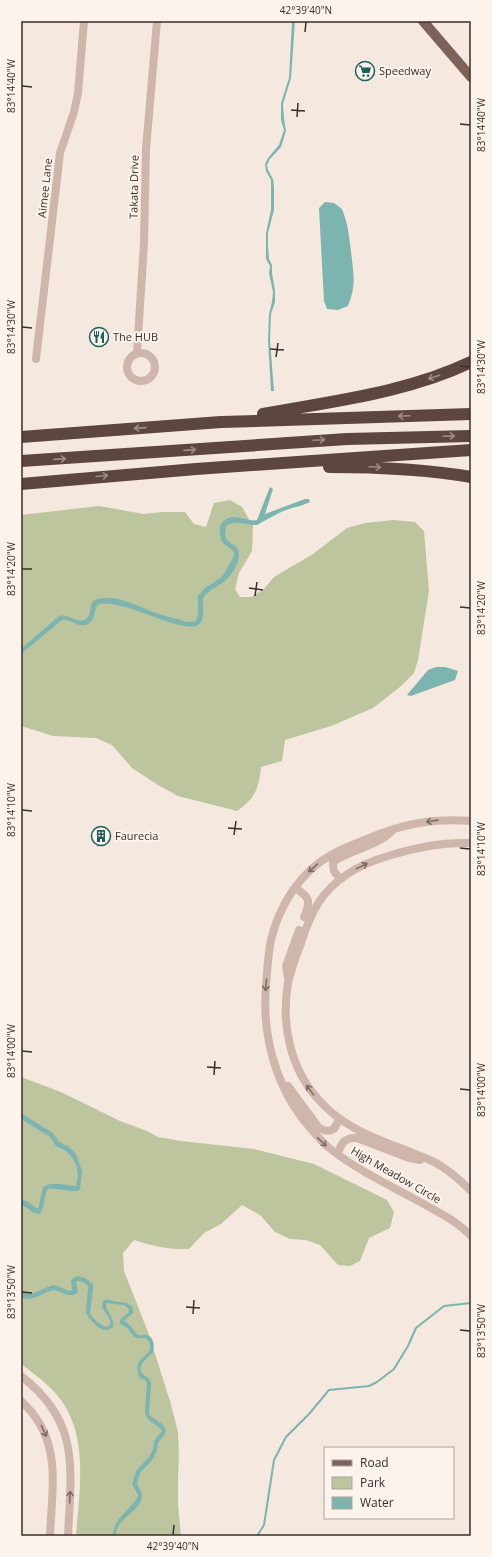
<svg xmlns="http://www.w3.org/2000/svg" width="492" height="1557" viewBox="0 0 492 1557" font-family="'Open Sans',sans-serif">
  <rect width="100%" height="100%" fill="#f5e8df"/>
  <!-- green -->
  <path fill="#bcc59d" d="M230,500L242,507L253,526L252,551L239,573L235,589L240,597H251L263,590L274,577L313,554L347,528L365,523L393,520L415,522L424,531L429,591L418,660L414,673L400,687L373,708L331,726L285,740L282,761L261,767C259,788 255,799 237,811L178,796L158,785L132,768L112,745L96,738L53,736L21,726V515L99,506L144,514L163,512H185L194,524L206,527L214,503Z
    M21,1077L61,1092L120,1121L147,1131L158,1137L181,1141L254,1149L314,1164L387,1200L394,1212L390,1228L369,1238L360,1261L350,1266L338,1265L320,1245L306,1240L290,1239L275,1232L260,1215L242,1205L221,1224L204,1233L189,1249C169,1250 153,1246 134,1240L123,1253L124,1271L148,1332L170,1401L178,1432L179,1456L178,1477V1504L181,1536H76C79,1494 88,1444 65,1406C55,1389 37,1376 21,1364Z"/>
  <!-- water -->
  <path fill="#7cb4b0" d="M292,21H295L291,78L283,104L284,119L286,131L281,147L270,159L267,165L268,170L273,179L274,187V210L268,233V245L269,259L272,265V273L275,291V302L271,314L270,340L274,391H271L268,340L269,314L272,302L273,292L269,273L270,266L266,259V233L271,210V180L266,171L265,164L268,158L279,145L284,130L281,120V103L289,78Z
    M325,202L334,203L342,209C348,224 349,235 351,251C353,273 357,284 348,306L338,310L327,309L324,301L319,208Z
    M270,487L273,489L265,514L305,499H309L310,502C302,506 294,507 286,510C276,514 266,520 257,525C246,526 237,518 226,526L225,537C228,543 236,545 238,550C242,559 232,575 225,581C218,587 209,589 203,598C202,606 205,614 201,622C191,641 120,595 97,605C95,609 95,616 92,620C83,633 71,618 62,620L21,654V649L59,616C68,613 79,625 86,619C91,615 90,606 93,601C114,590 145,611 165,616C168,617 171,617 174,618C182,620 188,624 196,621L198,614V596L205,588L222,577L234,556V552C222,542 219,542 220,526C231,508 245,523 257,520Z
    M436,667H445L458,671L455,680L411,696L407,695L428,670Z
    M21,1113L53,1133L59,1142L69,1147L76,1154L82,1171L80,1190C71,1193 59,1188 48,1189C43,1196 45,1207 40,1214L34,1213L21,1204V1199L28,1202L38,1209L43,1187C52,1181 65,1185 76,1186L78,1176L77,1167L72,1157L66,1151L56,1146L50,1137L21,1119Z
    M77,1276L85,1278L93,1284V1288L90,1314L97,1322L106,1327L111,1324L109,1318L102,1307L103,1301C107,1299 108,1300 113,1301C121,1303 126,1300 133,1308V1313L124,1321C133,1325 134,1333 138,1335C140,1336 142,1335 144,1335C153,1334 155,1344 153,1352C148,1358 134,1367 144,1375C148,1378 149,1378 151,1382L149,1415L162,1424L166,1430L165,1434L158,1443L157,1450L153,1459L140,1473L137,1484C138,1487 142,1491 142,1495C143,1511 115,1518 116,1536H113C112,1520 129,1511 137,1498L138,1495L132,1484L136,1471L149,1457L153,1449L154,1441L162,1431C157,1423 147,1423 145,1412L147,1383L145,1380L140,1378C133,1361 141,1362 150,1350V1343L146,1338C129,1341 134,1329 120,1324V1320L129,1312V1309L124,1305L106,1303C105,1312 115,1316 113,1327C103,1336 91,1322 86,1313L88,1288V1286L83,1282L78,1281L76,1282L78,1292C70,1299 63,1292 54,1290C43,1292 32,1303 21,1297V1290C29,1300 43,1287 54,1285L69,1291L72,1290L71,1280Z"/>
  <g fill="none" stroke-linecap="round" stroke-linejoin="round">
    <!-- stream -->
    <path stroke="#7cb4b0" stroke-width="2" d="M257,1536L264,1525L274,1460L286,1437L309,1414L329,1390L369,1386L377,1382L394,1369L408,1346L416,1328L444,1306L471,1303"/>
    <!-- minor -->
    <path stroke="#ceb6aa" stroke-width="8" d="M127 367a14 14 0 1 1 28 0a14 14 0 1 1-28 0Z
      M137,353L144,243L146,149L157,21
      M36,359L60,153L74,112L78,93L84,21
      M471,821C432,818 402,824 367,839C355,844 342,848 331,855C300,872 279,906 271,940C268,955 267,971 266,986C262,1031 274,1081 302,1118C310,1128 318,1138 328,1147C355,1169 389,1185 420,1202C438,1212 457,1221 471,1236
      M471,843C442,842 416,847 388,856C375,860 361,865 349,873C321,891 311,912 301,943C296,956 291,970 288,983C281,1024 290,1068 318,1099C342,1127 374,1138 408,1151C417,1155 427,1158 436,1163C449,1170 461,1181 471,1191
      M342,878C334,875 333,870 333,862C352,849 378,846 393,830
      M295,888C310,897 311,901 304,917
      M288,978L286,966L299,930
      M288,1086L319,1128C325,1131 328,1132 334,1129L339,1120
      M338,1154C341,1143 345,1137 357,1138L409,1158L420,1160
      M21,1376C81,1422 71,1469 68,1536
      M21,1401C63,1439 52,1485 50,1536"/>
    <!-- major -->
    <path stroke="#7e625a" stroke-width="10" d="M423,21L471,77"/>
    <!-- highway -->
    <path stroke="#5d4640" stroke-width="12" d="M263,414C333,401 406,393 471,362
      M21,437L221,422L471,414
      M21,461L347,439L471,436
      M329,467C377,467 424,469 471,477
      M21,484L196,469L471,450"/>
  </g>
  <!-- one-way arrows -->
  <defs><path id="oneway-shaft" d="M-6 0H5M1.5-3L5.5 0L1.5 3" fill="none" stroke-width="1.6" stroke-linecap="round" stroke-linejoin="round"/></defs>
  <g stroke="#9c8b85">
    <use href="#oneway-shaft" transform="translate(434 377) rotate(162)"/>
    <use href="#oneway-shaft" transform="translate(404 416) rotate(178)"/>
    <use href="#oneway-shaft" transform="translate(140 428) rotate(176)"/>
    <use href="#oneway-shaft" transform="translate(449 436) rotate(-2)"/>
    <use href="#oneway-shaft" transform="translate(319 440) rotate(-3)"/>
    <use href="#oneway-shaft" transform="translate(190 450) rotate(-4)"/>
    <use href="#oneway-shaft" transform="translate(60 459) rotate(-4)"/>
    <use href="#oneway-shaft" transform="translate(375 467) rotate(3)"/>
    <use href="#oneway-shaft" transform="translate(102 476) rotate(-5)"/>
  </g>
  <g stroke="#7d6b64">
    <use href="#oneway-shaft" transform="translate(432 821) rotate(172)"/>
    <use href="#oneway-shaft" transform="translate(362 866) rotate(-26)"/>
    <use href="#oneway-shaft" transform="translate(313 868) rotate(139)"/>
    <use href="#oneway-shaft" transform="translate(266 985) rotate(95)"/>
    <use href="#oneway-shaft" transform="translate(310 1090) rotate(-126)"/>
    <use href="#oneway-shaft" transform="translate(322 1142) rotate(44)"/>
    <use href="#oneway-shaft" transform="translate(44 1431) rotate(64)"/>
    <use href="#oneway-shaft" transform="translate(70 1497) rotate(-87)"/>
  </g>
  <!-- ticks -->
  <path fill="none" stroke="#3b2d2a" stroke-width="1.5" d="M305,32L306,22M22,86L32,87M291,110L305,111M297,117L298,103M460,124L470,125M22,327L32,328M270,349L284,350M276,357L278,343M460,366L470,367M22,569H32M249,588L263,590M255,596L257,582M460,607L470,608M22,810L32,811M228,828L242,829M234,835L236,821M460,848L470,849M22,1051L32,1052M207,1067L221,1068M214,1075L215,1061M460,1089L470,1090M22,1292L32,1293M186,1307L200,1308M193,1314L194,1300M460,1330L470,1331M173,1535L174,1525"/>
  <!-- icons -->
  <defs>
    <g id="supermarket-ring" transform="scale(1)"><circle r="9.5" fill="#fbf3ec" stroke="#1c605d" stroke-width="1.5"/><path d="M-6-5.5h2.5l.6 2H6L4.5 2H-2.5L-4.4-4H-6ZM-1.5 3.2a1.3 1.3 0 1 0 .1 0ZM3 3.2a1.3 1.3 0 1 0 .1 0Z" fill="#1c605d"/></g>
    <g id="restaurant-ring" transform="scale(1)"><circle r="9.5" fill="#fbf3ec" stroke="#1c605d" stroke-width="1.5"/><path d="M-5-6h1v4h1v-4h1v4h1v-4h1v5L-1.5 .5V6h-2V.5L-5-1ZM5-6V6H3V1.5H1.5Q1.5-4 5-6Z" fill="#1c605d"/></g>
    <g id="building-ring" transform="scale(1)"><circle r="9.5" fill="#fbf3ec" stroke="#1c605d" stroke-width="1.5"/><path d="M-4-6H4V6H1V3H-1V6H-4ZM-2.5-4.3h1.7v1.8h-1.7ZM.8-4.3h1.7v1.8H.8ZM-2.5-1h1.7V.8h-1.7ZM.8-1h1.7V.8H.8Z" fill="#1c605d"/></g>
  </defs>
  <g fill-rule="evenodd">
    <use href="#supermarket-ring" x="365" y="71"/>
    <use href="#restaurant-ring" x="99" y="337"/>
    <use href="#building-ring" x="101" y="836"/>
  </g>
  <g text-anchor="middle" stroke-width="4" stroke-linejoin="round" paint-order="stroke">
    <!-- poi labels -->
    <g font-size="11" fill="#3b2d2a" stroke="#fbf3ec" text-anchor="start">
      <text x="379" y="75">Speedway</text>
      <text x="113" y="341">The HUB</text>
      <text x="115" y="840">Faurecia</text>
    </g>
    <!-- street labels -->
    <g font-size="11" fill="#3b2d2a" stroke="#fbf3ec">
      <text transform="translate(134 187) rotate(-89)" y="4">Takata Drive</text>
      <text transform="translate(45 188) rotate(-84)" y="4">Aimee Lane</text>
      <text transform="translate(396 1175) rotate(30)" y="4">High Meadow Circle</text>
    </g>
  </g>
  <!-- border -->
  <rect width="492" height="1557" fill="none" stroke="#fbf3ec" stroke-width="44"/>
  <!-- legend -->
  <rect x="324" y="1447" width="130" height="72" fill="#fbf3ec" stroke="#aea49e"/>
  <rect x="332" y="1460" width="20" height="6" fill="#7e625a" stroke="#aea49e"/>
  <text x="360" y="1467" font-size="12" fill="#3b2d2a">Road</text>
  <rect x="332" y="1477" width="20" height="12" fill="#bcc59d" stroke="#aea49e"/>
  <text x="360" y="1487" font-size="12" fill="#3b2d2a">Park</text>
  <rect x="332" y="1497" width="20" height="12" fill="#7cb4b0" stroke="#aea49e"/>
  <text x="360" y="1507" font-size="12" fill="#3b2d2a">Water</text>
  <rect x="22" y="22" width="448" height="1513" fill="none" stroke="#3b2d2a" stroke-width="1.5"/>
  <g font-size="10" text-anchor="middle" fill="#3b2d2a">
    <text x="306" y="14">42°39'40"N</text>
    <text transform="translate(11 86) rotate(-90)" y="4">83°14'40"W</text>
    <text transform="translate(481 125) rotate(-90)" y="4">83°14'40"W</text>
    <text transform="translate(11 327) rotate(-90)" y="4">83°14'30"W</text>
    <text transform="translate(481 367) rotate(-90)" y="4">83°14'30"W</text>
    <text transform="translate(11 569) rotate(-90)" y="4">83°14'20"W</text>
    <text transform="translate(481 608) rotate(-90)" y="4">83°14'20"W</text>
    <text transform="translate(11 810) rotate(-90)" y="4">83°14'10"W</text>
    <text transform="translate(481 849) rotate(-90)" y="4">83°14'10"W</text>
    <text transform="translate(11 1051) rotate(-90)" y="4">83°14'00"W</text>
    <text transform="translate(481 1090) rotate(-90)" y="4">83°14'00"W</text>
    <text transform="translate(11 1292) rotate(-90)" y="4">83°13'50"W</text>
    <text transform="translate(481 1331) rotate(-90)" y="4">83°13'50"W</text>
    <text x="173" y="1550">42°39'40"N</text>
  </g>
</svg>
